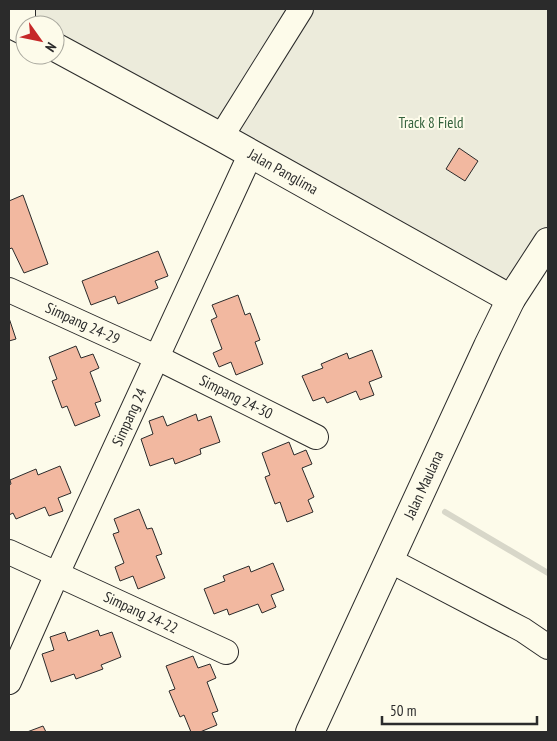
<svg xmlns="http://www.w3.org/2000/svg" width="557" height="741" viewBox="0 0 557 741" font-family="'PT Sans Narrow',sans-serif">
  <rect width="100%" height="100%" fill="#fdfbea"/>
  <!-- green -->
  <path fill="#ecebdb" stroke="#74746e" d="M23,9H548V242L511,299L55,47V25H25Z"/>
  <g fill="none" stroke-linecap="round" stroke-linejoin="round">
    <!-- stream -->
    <path stroke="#d8d7c9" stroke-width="6" d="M445,512L548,573"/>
  </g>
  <!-- building -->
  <path fill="#f2b8a0" stroke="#2b2b2b" d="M459,148L478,161L465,181L446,169Z
    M23,195L48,264L24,273L12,248L9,249V201Z
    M158,251L168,276L155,281L158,288L118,304L115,296L91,305L82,281Z
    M238,295L245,315L250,313L260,340L255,342L263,364L236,375L231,362L219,367L213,353L222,349L211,320L217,317L212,305Z
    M9,318L16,339L9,341Z
    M76,346L81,358L93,354L99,368L90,372L101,401L95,403L100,416L75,426L67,406L62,408L52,381L57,379L49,357Z
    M372,350L382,377L369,382L374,395L360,400L356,391L327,403L324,397L313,401L302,376L323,368L321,364L347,353L349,359Z
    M196,414L198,421L211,416L220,442L200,449L201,454L175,464L173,458L150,466L141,439L153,434L149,421L163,416L167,426Z
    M289,442L294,455L306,450L312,464L302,468L314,497L308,500L313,512L287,522L280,502L275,504L265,477L270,475L262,453Z
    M60,466L71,493L58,498L63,511L49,516L45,507L16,519L13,513L9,515V485L11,484L10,480L36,469L38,475Z
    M139,509L147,529L152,528L162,554L156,556L165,578L138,589L133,576L120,581L115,567L124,563L113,534L119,532L114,519Z
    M273,563L284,590L271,595L276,607L262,613L258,604L229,615L227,609L214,614L204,589L225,581L223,576L249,566L251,572Z
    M98,630L100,636L112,632L121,657L101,665L103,669L76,679L74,674L51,682L42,654L54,650L50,637L65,632L68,641Z
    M193,656L198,668L210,664L216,678L207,682L218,711L212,713L217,725L200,732H191L184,715L180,717L169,691L175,689L166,666Z
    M43,726L46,732H27Z"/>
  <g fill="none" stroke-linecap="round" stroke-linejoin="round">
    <!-- minor casing -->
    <g stroke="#2b2b2b" stroke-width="26">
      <g id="minor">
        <path d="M23,29V9"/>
        <path d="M221,137L301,9"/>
        <path id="s1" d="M9,290L156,357L316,437"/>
        <path id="s2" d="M9,552L226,652"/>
        <path d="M389,560L523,630L548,647"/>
        <path id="s3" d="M9,682L57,574L251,153"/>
      </g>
    </g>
    <!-- major casing -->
    <g stroke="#2b2b2b" stroke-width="30">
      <g id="major">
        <path d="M9,23L25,31"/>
        <path id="s4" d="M55,47L221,137L511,299"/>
        <path id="s5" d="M310,732L488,346L511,299L548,242"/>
      </g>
    </g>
    <!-- minor -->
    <use href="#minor" stroke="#fdfbea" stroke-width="24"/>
    <!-- major -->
    <use href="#major" stroke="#fdfbea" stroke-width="28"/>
  </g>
  <g text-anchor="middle" stroke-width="4" stroke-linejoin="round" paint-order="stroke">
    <!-- park labels -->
    <g font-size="15" fill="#34623c" stroke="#fdfbea">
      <text x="431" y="128">Track 8 Field</text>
    </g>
    <!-- street labels -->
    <g font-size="15" fill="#2b2b2b" stroke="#fdfbea">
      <text dy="5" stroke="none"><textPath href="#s4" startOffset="260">Jalan Panglima</textPath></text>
      <text dy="5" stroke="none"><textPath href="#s1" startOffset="81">Simpang 24-29</textPath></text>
      <text dy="5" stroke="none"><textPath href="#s1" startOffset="251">Simpang 24-30</textPath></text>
      <text dy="5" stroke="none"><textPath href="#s3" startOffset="291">Simpang 24</textPath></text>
      <text dy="5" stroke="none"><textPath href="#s5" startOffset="272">Jalan Maulana</textPath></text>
      <text dy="5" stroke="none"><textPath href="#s2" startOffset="145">Simpang 24-22</textPath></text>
    </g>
  </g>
  <!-- border -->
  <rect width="557" height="741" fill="none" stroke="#2b2b2b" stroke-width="20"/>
  <!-- north arrow -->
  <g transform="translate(40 40) rotate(123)"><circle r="24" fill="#fdfbea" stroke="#a9a89e"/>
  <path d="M0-4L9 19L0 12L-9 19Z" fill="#c62828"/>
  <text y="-8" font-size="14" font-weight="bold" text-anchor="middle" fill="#2b2b2b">N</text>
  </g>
  <!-- scale -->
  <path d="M382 716v8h155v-8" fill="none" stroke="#2b2b2b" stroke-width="2.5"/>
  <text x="390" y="716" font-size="15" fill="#2b2b2b" stroke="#fdfbea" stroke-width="4" paint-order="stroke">50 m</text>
</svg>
